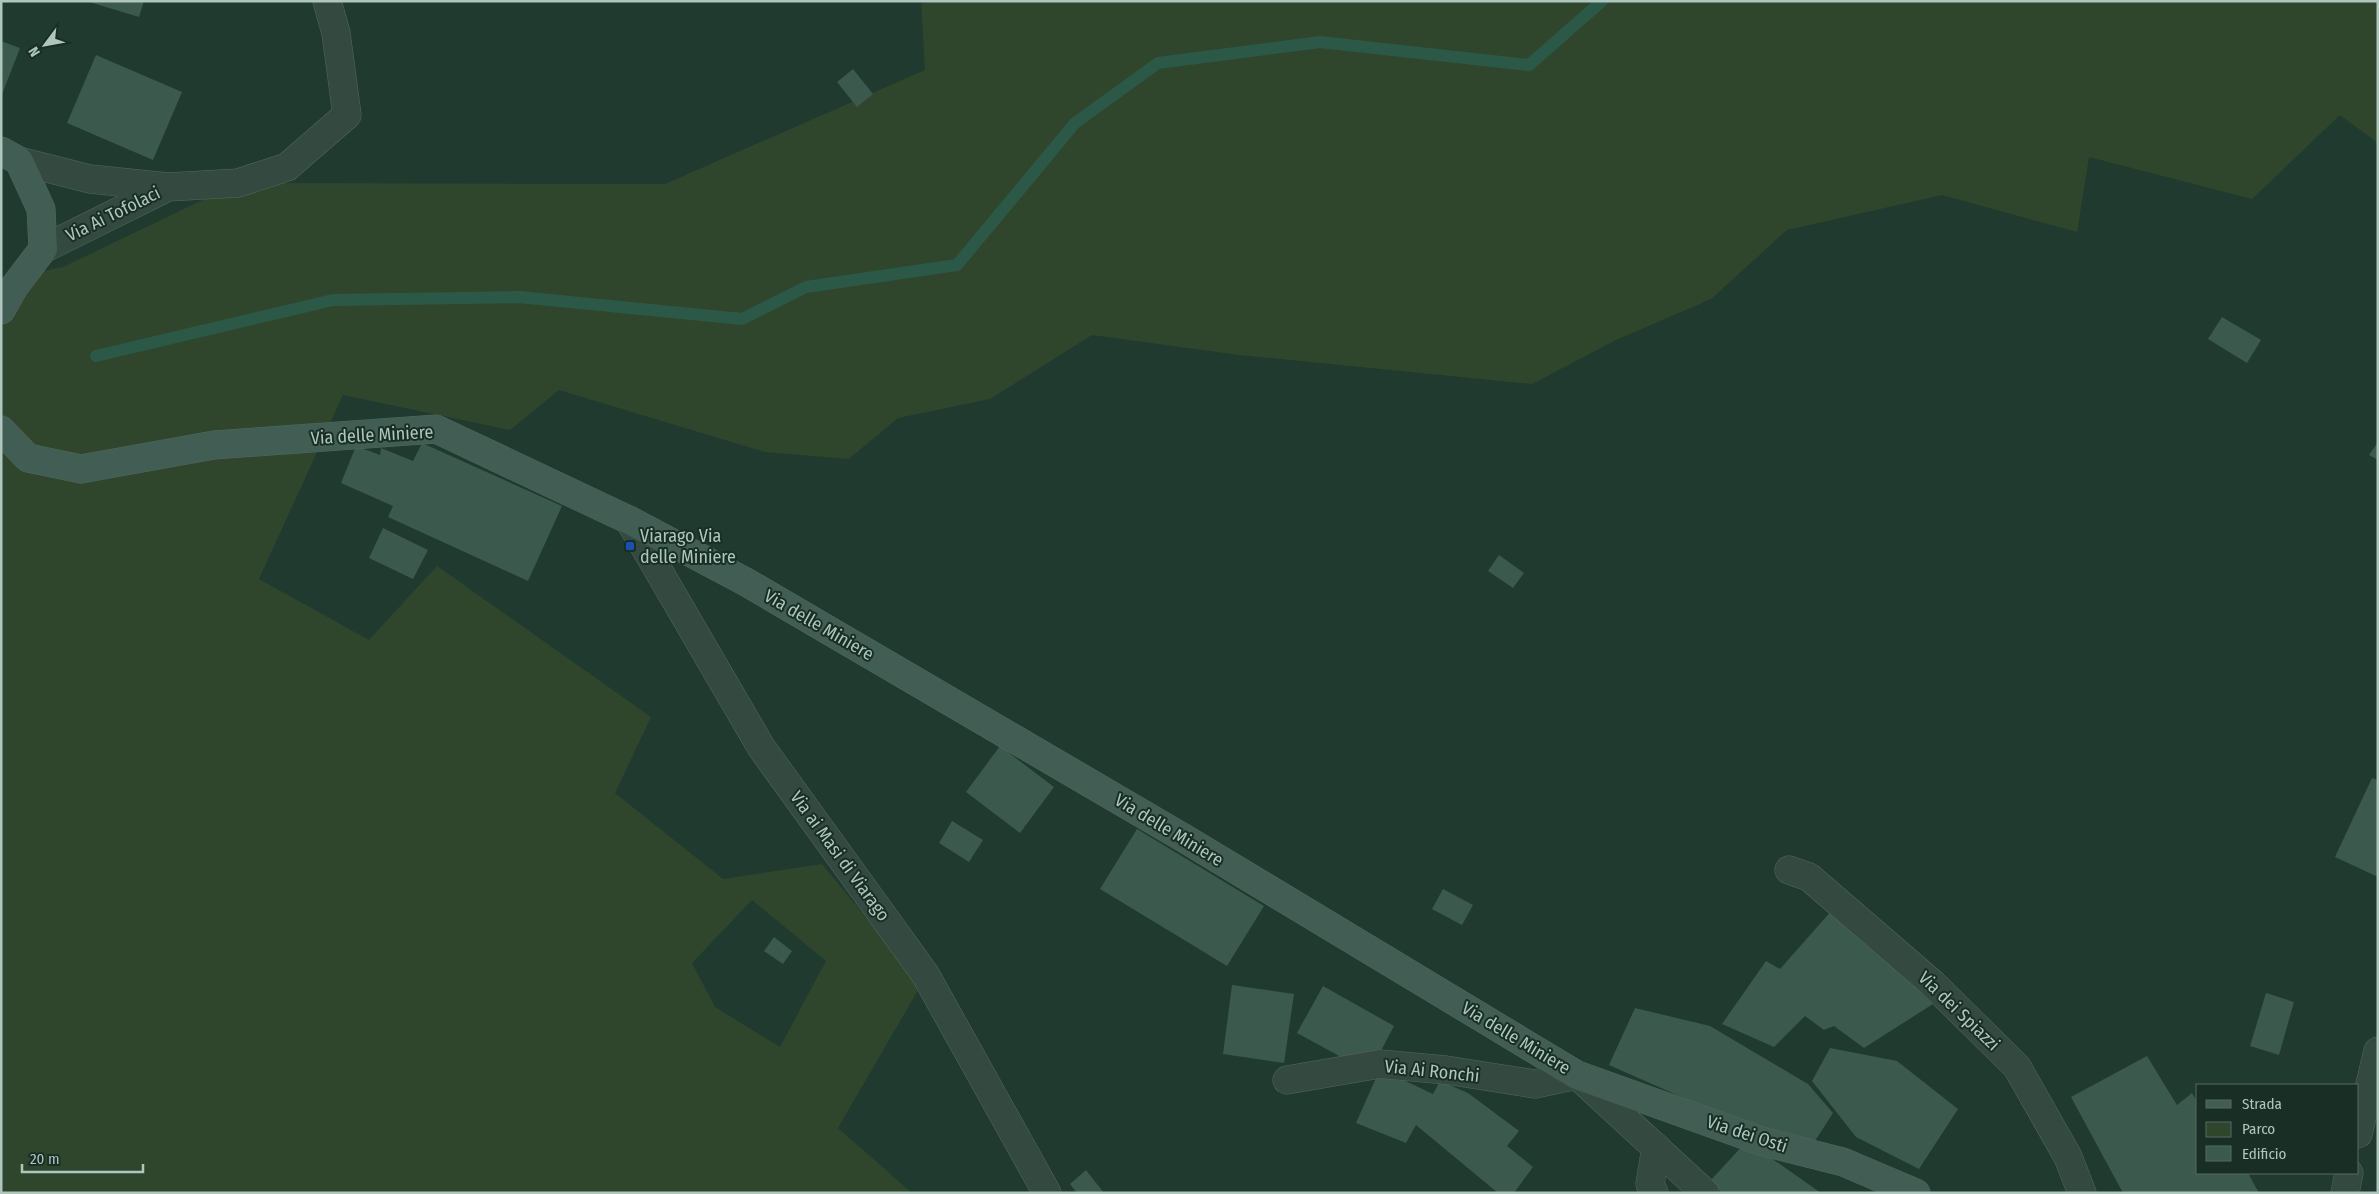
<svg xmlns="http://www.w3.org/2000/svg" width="2379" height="1194" viewBox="0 0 2379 1194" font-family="'Fira Sans Condensed',sans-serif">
  <rect width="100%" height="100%" fill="#203a2f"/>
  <!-- green -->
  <path fill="#2f462d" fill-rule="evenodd" d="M921,1H2378V143L2340,115L2252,199L2089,157L2077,232L1942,195L1787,230L1711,299L1616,340L1532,384L1239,355L1092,335L990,399L898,418L849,459L765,452L559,390L510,430L343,395L259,579L369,640L437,566L651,717L615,793L723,879L822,864L921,985L838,1128L912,1193H1V279L63,267L238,183L665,184L925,70ZM752,900L826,961L780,1047L715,1007L692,963Z"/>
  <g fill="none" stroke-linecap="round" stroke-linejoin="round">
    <!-- stream -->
    <path stroke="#2c5947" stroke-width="12" d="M96,356L333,300L519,297L742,319L806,287L957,265L1075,123L1158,63L1320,42L1529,65L1602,1"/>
  </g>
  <!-- building -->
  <path fill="#3c594e" d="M86,1H144L139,17Z
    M1,41L20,48L1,97Z
    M96,55L182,92L153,160L67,123Z
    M853,69L873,94L857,107L837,82Z
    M2222,317L2261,340L2247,363L2208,339Z
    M2378,442V460L2369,455Z
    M422,443L562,506L528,581L388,517L393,506L341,483L356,446L380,455L381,448L413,461Z
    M383,528L428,550L413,579L369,558Z
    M1499,555L1524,573L1513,588L1488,571Z
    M1000,746L1054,787L1020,833L966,792Z
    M2372,778L2378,780V877L2335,857Z
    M952,821L983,840L969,862L939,843Z
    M1137,829L1264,906L1227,966L1100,889Z
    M1443,889L1473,905L1462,925L1432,909Z
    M1833,909L1933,1004L1864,1048L1834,1026L1824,1030L1805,1016L1774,1047L1722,1024L1766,961L1780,969Z
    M774,937L792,951L783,964L764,951Z
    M1232,985L1294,994L1284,1063L1223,1054Z
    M1323,986L1394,1026L1375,1062L1358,1053L1352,1063L1297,1033Z
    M2266,993L2294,1002L2279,1055L2250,1046Z
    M1635,1008L1710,1026L1808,1084L1833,1113L1813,1144L1731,1119L1609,1065Z
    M1830,1048L1897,1061L1958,1109L1919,1169L1856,1137L1812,1081Z
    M2147,1056L2177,1105L2192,1093L2198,1103V1173H2248L2259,1193H2123L2071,1097Z
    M1380,1069L1433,1094L1440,1081L1468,1093L1519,1131L1507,1146L1533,1167L1514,1193H1498L1416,1125L1406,1143L1356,1123Z
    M1747,1141L1821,1193H1722L1710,1181Z
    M1086,1170L1104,1193H1077L1070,1184Z"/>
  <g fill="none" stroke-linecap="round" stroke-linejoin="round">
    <!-- street casing -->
    <g stroke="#51685f" stroke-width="29">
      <path id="street" d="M19,161L90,179L168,187
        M43,249L168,187L238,183L287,167L347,115L336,33L327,1
        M629,520L761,747L925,974L1047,1193
        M1789,870L1809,877L1933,984L2017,1067L2068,1157L2082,1193
        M1287,1080L1380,1064L1446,1070L1535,1084L1577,1075L1705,1193
        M2358,1134L2378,1051
        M1654,1193L1650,1184L1656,1147
        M2345,1193L2349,1173"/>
    </g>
    <!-- secondary casing -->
    <g stroke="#51685f" stroke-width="29">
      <path id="secondary" d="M1,151L19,161L41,209L43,249L14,287L1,310
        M1,430L28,458L81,469L214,445L436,429L629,520L746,582L1182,837L1577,1075L1764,1142L1843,1162L1916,1193"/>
    </g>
    <!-- street -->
    <use href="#street" stroke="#344a41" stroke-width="28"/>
    <!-- secondary -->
    <use href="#secondary" stroke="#425d53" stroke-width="28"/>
  </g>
  <!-- markers -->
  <rect fill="#1a4fb4" stroke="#192f26" stroke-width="2" x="625" y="541" width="10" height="10" rx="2.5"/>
  <g text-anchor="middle" stroke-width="4" stroke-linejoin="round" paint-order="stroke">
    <!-- street labels -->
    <g font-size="18" fill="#aec6bd" stroke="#192f26">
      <text transform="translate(113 214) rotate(-26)" y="6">Via Ai Tofolaci</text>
      <text transform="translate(372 435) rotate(-3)" y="6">Via delle Miniere</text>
      <text transform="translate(819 625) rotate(30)" y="6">Via delle Miniere</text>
      <text transform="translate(1169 830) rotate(31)" y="6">Via delle Miniere</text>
      <text transform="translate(840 856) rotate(54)" y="6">Via ai Masi di Viarago</text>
      <text transform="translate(1959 1011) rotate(44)" y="6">Via dei Spiazzi</text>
      <text transform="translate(1516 1038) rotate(31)" y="6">Via delle Miniere</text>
      <text transform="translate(1432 1071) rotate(6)" y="6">Via Ai Ronchi</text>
      <text transform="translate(1747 1134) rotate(18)" y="6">Via dei Osti</text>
    </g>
    <!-- poi labels -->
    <g font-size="18" fill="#aec6bd" stroke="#192f26" text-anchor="start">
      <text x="640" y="542">Viarago Via<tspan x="640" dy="21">delle Miniere</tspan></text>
    </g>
  </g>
  <!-- border -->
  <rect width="2379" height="1194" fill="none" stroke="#aec6bd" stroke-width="5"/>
  <!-- legend -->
  <rect x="2196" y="1084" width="162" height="90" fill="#192f26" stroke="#556b62"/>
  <rect x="2206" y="1100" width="25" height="8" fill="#425d53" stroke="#556b62"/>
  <text x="2242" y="1109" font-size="15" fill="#aec6bd">Strada</text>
  <rect x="2206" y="1122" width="25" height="15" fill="#2f462d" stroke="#556b62"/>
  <text x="2242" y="1134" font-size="15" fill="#aec6bd">Parco</text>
  <rect x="2206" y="1146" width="25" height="15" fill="#3c594e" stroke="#556b62"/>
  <text x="2242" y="1159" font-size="15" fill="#aec6bd">Edificio</text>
  <!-- north arrow -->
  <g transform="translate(45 45) rotate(238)" stroke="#192f26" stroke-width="4" paint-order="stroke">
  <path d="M0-4L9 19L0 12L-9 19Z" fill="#aec6bd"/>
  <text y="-8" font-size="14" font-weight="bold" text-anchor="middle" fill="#aec6bd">N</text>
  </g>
  <!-- scale -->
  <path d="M22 1164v8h121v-8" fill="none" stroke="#aec6bd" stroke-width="2.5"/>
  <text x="30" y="1164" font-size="15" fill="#aec6bd" stroke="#192f26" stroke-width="4" paint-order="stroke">20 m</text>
</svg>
